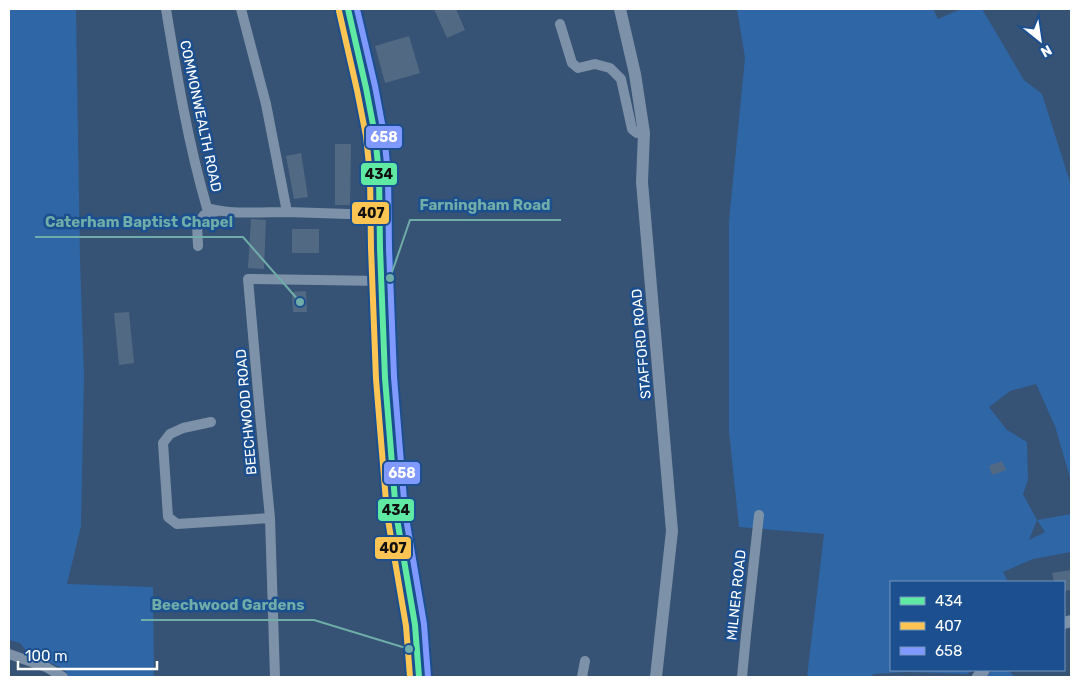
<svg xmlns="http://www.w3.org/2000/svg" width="1080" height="686" viewBox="0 0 1080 686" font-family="Rubik,sans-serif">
  <rect width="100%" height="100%" fill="#365274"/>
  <!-- green -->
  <path fill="#2f66a5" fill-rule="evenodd" d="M9,9H76L80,259L84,376L81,526L67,584L153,587L154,677H69L64,669L28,653L20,643L9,640Z
    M737,9H933L938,19L961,9H982L1024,80L1042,94L1071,185V481L1055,426L1036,384L1010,391L989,407L1007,430L1027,442L1028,480L1023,494L1037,520L1071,514V552L1033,559L1003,572L1008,582H891V670H973L967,674L906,672L873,674L872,677H807L824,534L739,527L729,431V221L745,58ZM1037,520L1045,532L1029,540Z
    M992,670H1009L1014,677H986Z"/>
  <!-- building -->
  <path fill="#526984" d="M434,9H456L465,30L447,38Z
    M409,36L420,73L385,83L375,46Z
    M335,144H351L350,205H335Z
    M301,153L308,197L294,199L286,156Z
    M251,219L266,220L264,269L248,268Z
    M292,229H319V253H292Z
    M306,291L307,312H293L292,292Z
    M129,312L134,363L119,365L114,313Z
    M1002,461L1006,470L992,475L989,466Z
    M1071,570V590L1064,591V582H1054L1052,573Z"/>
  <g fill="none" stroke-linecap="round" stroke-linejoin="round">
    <!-- minor -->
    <path stroke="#7d92a8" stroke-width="10" d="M166,9C177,76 188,143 207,208C233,215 261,212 287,212
      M241,9L266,104L287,212L380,215
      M560,24L572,63L578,68L595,64L610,68L621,79L632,129L637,133H644
      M198,246L197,224L204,215L218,211
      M211,422L183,428L170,434L163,443L168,517L177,524L270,518
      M9,654L46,667L63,677
      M275,677L270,518L260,414L248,279L381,281
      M582,677L585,661
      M742,677L746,635L759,515"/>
    <!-- tertiary -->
    <path stroke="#7d92a8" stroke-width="12" d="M620,9L635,74L644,133L642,182L672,531L656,677
      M1064,623L1071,621
      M978,677L984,670"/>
    <!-- secondary -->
    <path stroke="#798da4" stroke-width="15" d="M348,9L366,88L375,135L379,174L380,248L385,378L396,513L415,625L418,655L419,677"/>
    <!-- bus-1 casing -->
    <g stroke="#1b4f8f" stroke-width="10">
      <path id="bus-1" d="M348,9L366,88L375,135L379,174L380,248L385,378L396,513L415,625L419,677"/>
    </g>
    <!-- bus-2 casing -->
    <g stroke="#1b4f8f" stroke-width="10">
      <path id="bus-2" d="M339,11L357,90L366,136L370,175L371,248L376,379L387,514L406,626L410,677"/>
    </g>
    <!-- bus-3 casing -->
    <g stroke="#1b4f8f" stroke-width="10">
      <path id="bus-3" d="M357,9L375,86L384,134L388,174L389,248L394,377L405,512L424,624L428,677"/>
    </g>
    <!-- bus-1 -->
    <use href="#bus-1" stroke="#60e9a3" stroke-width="6"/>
    <!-- bus-2 -->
    <use href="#bus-2" stroke="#fcc553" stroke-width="6"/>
    <!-- bus-3 -->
    <use href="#bus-3" stroke="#8099ff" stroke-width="6"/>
  </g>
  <g text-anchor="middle" stroke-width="5" stroke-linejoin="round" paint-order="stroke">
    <!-- street labels -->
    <g font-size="14" fill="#fff" stroke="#1b4f8f">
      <text transform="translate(201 116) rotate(78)" y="5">COMMONWEALTH ROAD</text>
      <text transform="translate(641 344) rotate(-95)" y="5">STAFFORD ROAD</text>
      <text transform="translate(246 412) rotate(-95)" y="5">BEECHWOOD ROAD</text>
      <text transform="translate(736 595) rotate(-84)" y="5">MILNER ROAD</text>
    </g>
  </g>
  <!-- callouts -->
  <path fill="none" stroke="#6fada8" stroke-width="2" d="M390 278L410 220H561M300 302L243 237H35M409 649L314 620H141"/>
  <g fill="#6fada8" stroke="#1b4f8f" stroke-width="2">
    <circle cx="390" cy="278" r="5"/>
    <circle cx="300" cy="302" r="5"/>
    <circle cx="409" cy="649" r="5"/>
  </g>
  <g font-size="15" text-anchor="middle" font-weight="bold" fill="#6fada8" stroke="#1b4f8f" stroke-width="5" stroke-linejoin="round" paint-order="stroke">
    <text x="485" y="210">Farningham Road</text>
    <text x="139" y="227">Caterham Baptist Chapel</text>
    <text x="228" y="610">Beechwood Gardens</text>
  </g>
  <g stroke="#1b4f8f" stroke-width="2">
    <rect x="365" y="125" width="38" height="24" rx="5" fill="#8099ff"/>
    <rect x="360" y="162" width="38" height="24" rx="5" fill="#60e9a3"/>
    <rect x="351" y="201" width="39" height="24" rx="5" fill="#fcc553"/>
    <rect x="383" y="461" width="38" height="24" rx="5" fill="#8099ff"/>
    <rect x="377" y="498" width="38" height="24" rx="5" fill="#60e9a3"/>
    <rect x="374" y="536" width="38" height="24" rx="5" fill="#fcc553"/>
  </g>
  <g font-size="14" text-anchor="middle" font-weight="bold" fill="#fff">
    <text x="384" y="142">658</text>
    <text x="402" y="478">658</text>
  </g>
  <g font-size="14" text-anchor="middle" font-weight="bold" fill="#111">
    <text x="379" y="179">434</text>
    <text x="371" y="218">407</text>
    <text x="396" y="515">434</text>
    <text x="393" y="553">407</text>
  </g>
  <!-- border -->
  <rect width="1080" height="686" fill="none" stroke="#ffffff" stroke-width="20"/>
  <!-- legend -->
  <rect x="890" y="581" width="175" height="90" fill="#1b4f8f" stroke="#7695bc"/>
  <rect x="900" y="597" width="25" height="8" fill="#60e9a3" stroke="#7695bc"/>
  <text x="935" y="606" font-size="15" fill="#ffffff">434</text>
  <rect x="900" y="622" width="25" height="8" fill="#fcc553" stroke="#7695bc"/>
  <text x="935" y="631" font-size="15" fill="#ffffff">407</text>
  <rect x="900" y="647" width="25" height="8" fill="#8099ff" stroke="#7695bc"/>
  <text x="935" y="656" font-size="15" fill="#ffffff">658</text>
  <!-- north arrow -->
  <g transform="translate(1040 40) rotate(150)" stroke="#1b4f8f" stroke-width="4" paint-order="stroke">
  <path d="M0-4L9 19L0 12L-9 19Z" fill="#ffffff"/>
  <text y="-8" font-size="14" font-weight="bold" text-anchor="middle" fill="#ffffff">N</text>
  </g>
  <!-- scale -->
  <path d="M18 661v8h139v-8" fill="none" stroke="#ffffff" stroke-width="2.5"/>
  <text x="25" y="661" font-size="15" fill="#ffffff" stroke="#1b4f8f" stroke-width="4" paint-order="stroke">100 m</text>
</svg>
